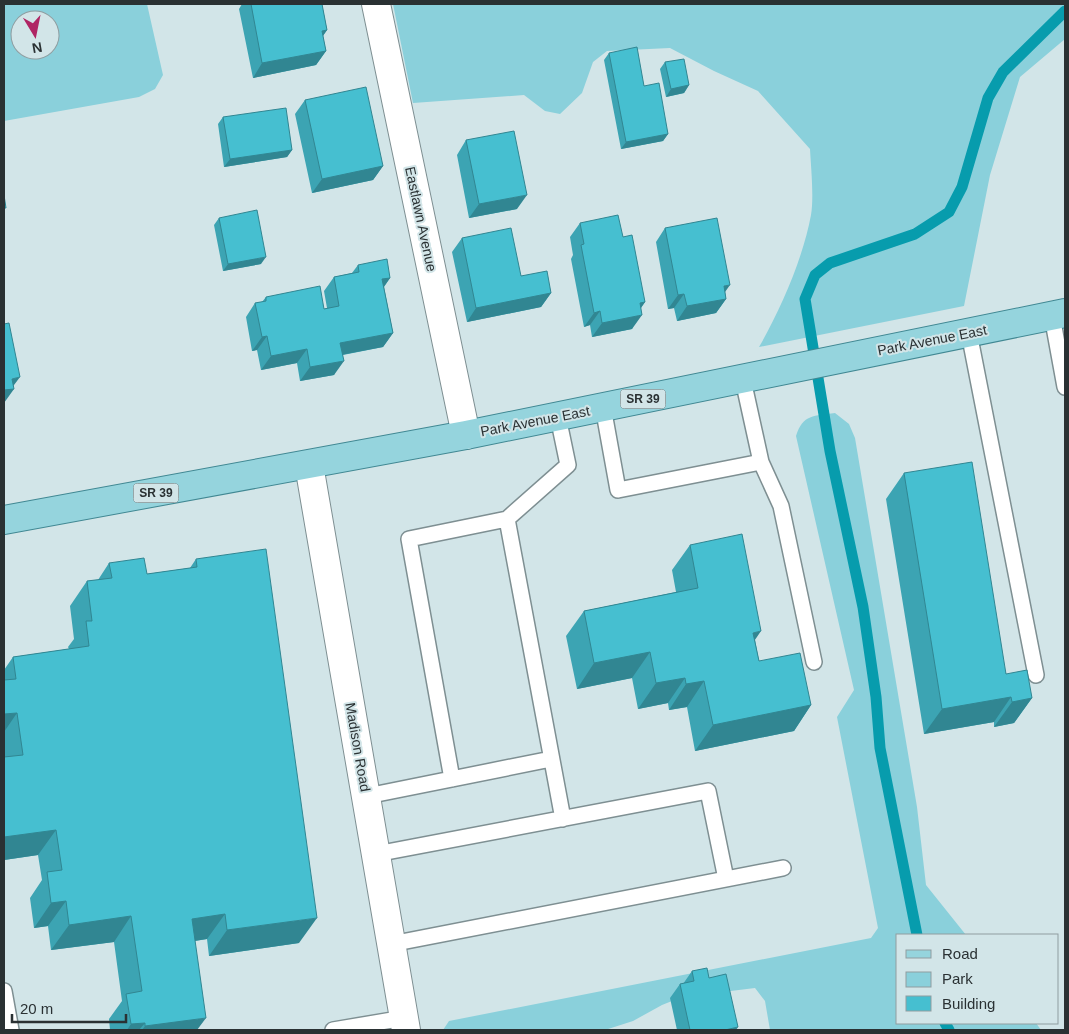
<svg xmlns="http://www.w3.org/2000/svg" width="1069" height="1034" viewBox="0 0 1069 1034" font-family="Helvetica,sans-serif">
  <rect width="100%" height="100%" fill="#d2e5e8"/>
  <!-- green -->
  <path fill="#8ad0db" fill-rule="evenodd" d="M4,4H147L163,75L155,89L139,97L4,121ZM20,20H50V50H20Z
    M393,4H1065V39L1020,77L990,175L964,306L759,347C781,309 803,258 811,215C814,198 811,167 810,149L758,91L714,71L670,48L607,51L593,62L582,93L560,114L545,111L524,95L413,103Z
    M835,413L849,424L855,438L917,807L926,885L966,935H898V1023H1036L1041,1030H770L765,1001L755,988L682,997L662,1005L633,1021L605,1030H443L449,1021L871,938L878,928L837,717L854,690L796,436C803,414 814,416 835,413Z"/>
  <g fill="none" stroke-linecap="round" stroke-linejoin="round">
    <!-- stream -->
    <path stroke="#079cad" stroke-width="11" d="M917,935L880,748L876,697L863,607L830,451L805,299L815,275L830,263L915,234L949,212L962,187L988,98L1003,72L1065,11
      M945,1023L949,1030"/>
    <!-- lane casing -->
    <g stroke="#7e8f92" stroke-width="18">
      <path id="lane" d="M1052,316L1065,387
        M969,333L1036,675
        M743,380L761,462L781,506L814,662
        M603,407L618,490L761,462
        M507,519L568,465L558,417
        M452,779L409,539L507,519L563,819
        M367,796L551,759
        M376,854L708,791L726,879
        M391,944L783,868
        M4,991L11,1030
        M333,1030L404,1018"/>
    </g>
    <!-- street casing -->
    <g stroke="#7e8f92" stroke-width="30">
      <path id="street" d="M376,4L466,435"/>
    </g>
    <!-- secondary casing -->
    <g stroke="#7e8f92" stroke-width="30">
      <path id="secondary" d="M309,465L406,1030"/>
    </g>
    <!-- primary casing -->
    <g stroke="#418893" stroke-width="30">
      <path id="primary" d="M4,520L466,435L1065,313"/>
    </g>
    <!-- lane -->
    <use href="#lane" stroke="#fff" stroke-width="15"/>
    <!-- street -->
    <use href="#street" stroke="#fff" stroke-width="28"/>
    <!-- secondary -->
    <use href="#secondary" stroke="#fff" stroke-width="28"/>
    <!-- primary -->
    <use href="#primary" stroke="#95d4dd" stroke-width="28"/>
  </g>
  <!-- wall -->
  <path fill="#3ca4b3" d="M242,4H322L327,30L323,36L326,51L316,65L253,78L239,9Z
    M609,53L644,86L668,134L663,141L621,149L604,60Z
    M665,62L689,85L684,93L666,97L660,69Z
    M305,100L383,166L373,180L312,193L295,114Z
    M223,117L292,150L287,157L224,167L218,124Z
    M466,140L517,209L469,218L457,155Z
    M219,218L261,264L223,271L214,225Z
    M580,223L645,302L641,308L632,329L592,337L590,325L584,327L571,259L573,255L570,237Z
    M665,228L725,292L726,299L716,313L677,321L674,308L668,309L656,242Z
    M462,238L521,276L551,293L541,307L467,322L452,252Z
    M358,265L390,278L384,287L393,333L383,347L343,355L334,375L300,381L297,363L261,370L257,350L252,351L246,317L255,303L262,302L266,297L324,309L327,308L324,291L334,277L352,273Z
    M904,473L1006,674L1032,698L1014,723L994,727V722L924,734L886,499Z
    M690,545L755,640L759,661L811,705L794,731L695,751L687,707L669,710L668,703L638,709L632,678L577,689L566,636L584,611L676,592L672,570Z
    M196,559L299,943L209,956L207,939L195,941L197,1030H110L109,1019L122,1001L114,942L51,950L48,926L34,928L30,898L42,880L38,855L4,860V670L13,657L69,649L68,647L74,639L70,606L87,581L98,580L109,563L147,574L190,568Z
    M692,971L709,978L736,1030H677L670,998L680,984H683Z"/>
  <!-- shaded-wall -->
  <path fill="#318692" d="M327,30L317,44L322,31Z
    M326,51L316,65L253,78L262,63Z
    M689,85L684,93L666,97L671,89Z
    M668,134L663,141L621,149L626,142Z
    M292,150L287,157L224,167L230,159Z
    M383,166L373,180L312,193L322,179Z
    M527,195L517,209L469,218L479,204Z
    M266,257L261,264L223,271L228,264Z
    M390,278L380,292L382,279Z
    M730,285L720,299L724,286Z
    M551,293L541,307L467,322L476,308Z
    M684,294L674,308L668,309L678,295Z
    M726,299L716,313L677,321L687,306Z
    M645,302L635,316L640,303Z
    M600,311L590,325L584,327L594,313Z
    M642,315L632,329L592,337L602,323Z
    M393,333L383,347L330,357L340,343Z
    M267,336L257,350L252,351L262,337Z
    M307,349L297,363L261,370L271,356Z
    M344,361L334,375L300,381L310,367Z
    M20,377L11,389H14L4,403V390L12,379Z
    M761,631L744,656L753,633Z
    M650,652L632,678L577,689L594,663Z
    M685,678L668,703L638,709L656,683Z
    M704,681L687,707L669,710L686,684Z
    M1011,697L994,722L924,734L942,709Z
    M1032,698L1014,723L994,727L1012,702Z
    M811,705L794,731L695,751L713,725Z
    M17,713L4,732V714Z
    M56,830L38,855L4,860V837Z
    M66,901L48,926L34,928L51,903Z
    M225,914L207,939L174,944L192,919Z
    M131,916L114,942L51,950L69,925Z
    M317,918L299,943L209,956L227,930Z
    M206,1018L197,1030H142L145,1026Z
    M145,1023L139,1030H127L131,1024Z
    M738,1027L736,1030H725Z"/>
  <!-- building -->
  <path fill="#46bfd0" stroke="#318692" d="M251,4H322L327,30L322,31L326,51L262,63Z
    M637,47L644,86L659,83L668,134L626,142L609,53Z
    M684,59L689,85L671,89L665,62Z
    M366,87L383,166L322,179L305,100Z
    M286,108L292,150L230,159L223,117Z
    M514,131L527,195L479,204L466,140Z
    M4,195L6,208H4Z
    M257,210L266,257L228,264L219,218Z
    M618,215L623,237L632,235L645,302L640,303L642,315L602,323L600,311L594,313L581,245L584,244L580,223Z
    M717,218L730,285L724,286L726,299L687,306L684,294L678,295L665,228Z
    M511,228L521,276L547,271L551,293L476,308L462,238Z
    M387,259L390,278L382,279L393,333L340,343L344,361L310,367L307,349L271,356L267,336L262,337L255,303L266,301V297L320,286L324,309L339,306L334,277L359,272L358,265Z
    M9,323L20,377L12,379L14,389L4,390V324Z
    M972,462L1006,674L1027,670L1032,698L1012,702L1011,697L942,709L904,473Z
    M742,534L761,631L753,633L759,661L800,653L811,705L713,725L704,681L686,684L685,678L656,683L650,652L594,663L584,611L698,588L690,545Z
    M266,549L317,918L227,930L225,914L192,919L206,1018L145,1026V1023L131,1024L126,994L142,991L131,916L69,925L66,901L51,903L47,872L62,870L56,830L4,837V757L23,755L17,713L4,714V680L16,679L13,657L89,646L86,621H92L87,581L112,578L109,563L144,558L147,574L197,567L196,559Z
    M707,968L709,978L726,974L738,1027L725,1030H690L680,984L694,981L692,971Z"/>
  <g text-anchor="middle" stroke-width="4" stroke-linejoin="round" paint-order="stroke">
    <!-- shield labels -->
    <g fill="#d2e5e8" stroke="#5c6769" stroke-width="1">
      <rect x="620.5" y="389.5" width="45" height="19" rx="4"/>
      <rect x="133.5" y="483.5" width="45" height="19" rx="4"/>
    </g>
    <g font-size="12" font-weight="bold" fill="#2a3133">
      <text x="643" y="403">SR 39</text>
      <text x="156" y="497">SR 39</text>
    </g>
    <!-- street labels -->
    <g font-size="14" fill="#2a3133" stroke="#d2e5e8">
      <text transform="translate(421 219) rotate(78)" y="5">Eastlawn Avenue</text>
      <text transform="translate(932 340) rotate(-11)" y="5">Park Avenue East</text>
      <text transform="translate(535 421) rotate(-11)" y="5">Park Avenue East</text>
      <text transform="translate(358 747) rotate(80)" y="5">Madison Road</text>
    </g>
  </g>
  <!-- border -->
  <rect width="1069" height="1034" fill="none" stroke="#2a3133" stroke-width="10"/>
  <!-- legend -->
  <rect x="896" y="934" width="162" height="90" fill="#d2e5e8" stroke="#8f9da0"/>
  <rect x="906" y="950" width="25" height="8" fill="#95d4dd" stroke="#8f9da0"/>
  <text x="942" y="959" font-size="15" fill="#2a3133">Road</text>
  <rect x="906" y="972" width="25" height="15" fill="#8ad0db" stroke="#8f9da0"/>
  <text x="942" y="984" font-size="15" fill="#2a3133">Park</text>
  <rect x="906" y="996" width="25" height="15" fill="#46bfd0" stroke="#8f9da0"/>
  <text x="942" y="1009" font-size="15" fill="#2a3133">Building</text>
  <!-- north arrow -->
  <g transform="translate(35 35) rotate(170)"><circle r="24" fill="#d2e5e8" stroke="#8f9da0"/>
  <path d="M0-4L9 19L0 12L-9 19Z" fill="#af2564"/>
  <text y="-8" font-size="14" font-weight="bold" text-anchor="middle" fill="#2a3133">N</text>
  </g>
  <!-- scale -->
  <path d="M12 1014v8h114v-8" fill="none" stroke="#2a3133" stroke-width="2.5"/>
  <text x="20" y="1014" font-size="15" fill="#2a3133" stroke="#d2e5e8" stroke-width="4" paint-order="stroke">20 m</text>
</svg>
